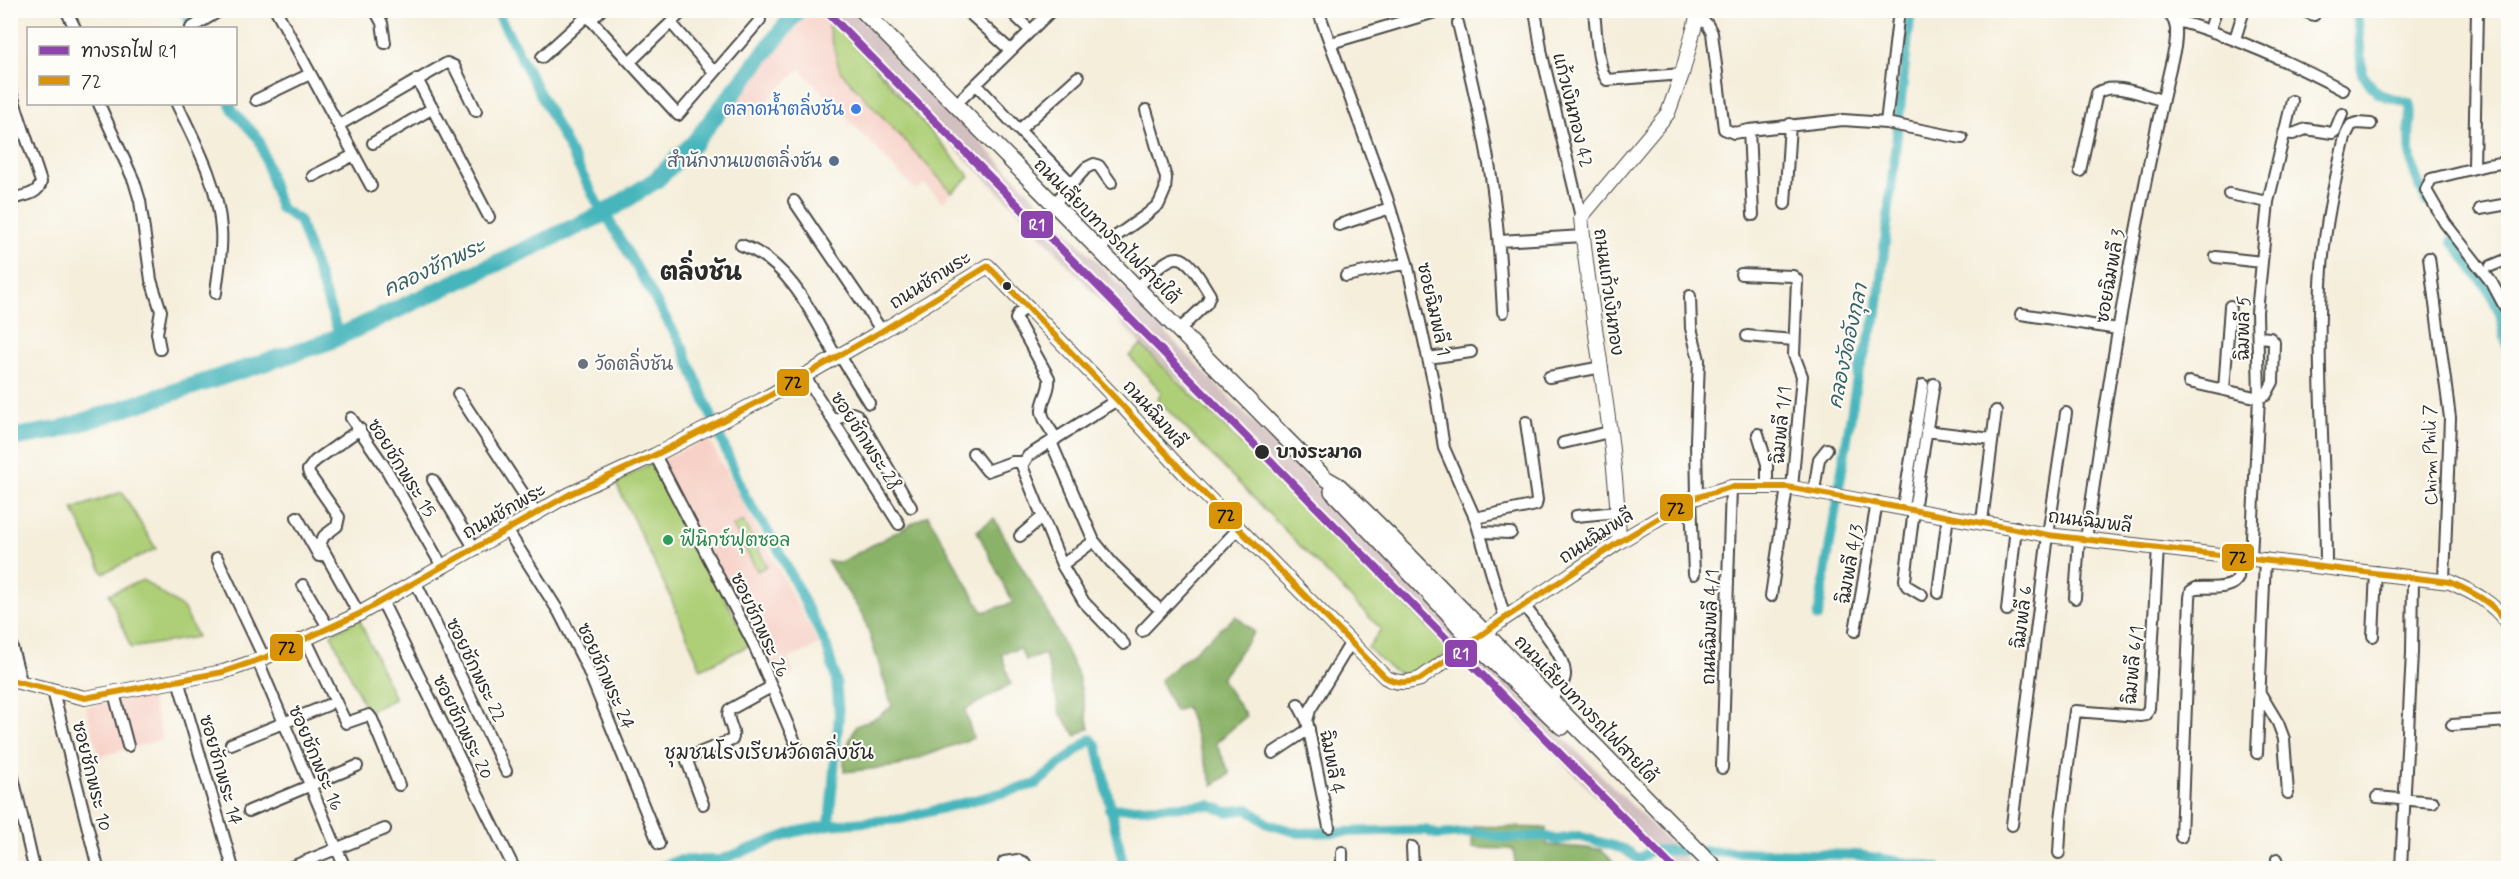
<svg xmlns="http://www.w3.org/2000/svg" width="2519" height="879" viewBox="0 0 2519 879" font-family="Mynerve,'Playpen Sans Thai',sans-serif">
  <rect width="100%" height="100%" fill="#fdfcf7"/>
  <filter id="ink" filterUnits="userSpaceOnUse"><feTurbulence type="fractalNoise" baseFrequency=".0167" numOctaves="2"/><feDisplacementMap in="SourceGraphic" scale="12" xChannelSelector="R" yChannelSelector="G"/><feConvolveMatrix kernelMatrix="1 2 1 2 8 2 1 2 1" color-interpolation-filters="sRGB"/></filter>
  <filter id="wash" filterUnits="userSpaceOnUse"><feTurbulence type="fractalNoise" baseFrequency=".008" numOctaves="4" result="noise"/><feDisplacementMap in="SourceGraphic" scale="24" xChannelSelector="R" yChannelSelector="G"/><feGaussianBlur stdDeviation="1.35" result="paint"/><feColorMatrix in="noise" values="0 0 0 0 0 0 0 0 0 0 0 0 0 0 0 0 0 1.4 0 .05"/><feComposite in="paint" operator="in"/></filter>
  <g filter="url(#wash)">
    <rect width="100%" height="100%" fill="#f5eedb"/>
    <!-- built -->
    <path fill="#f7d1c7" d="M811,11H833L828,26L840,71L952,192L943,202L925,184L915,190L800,69L751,117L734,101Z
      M708,438L816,639L818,646L788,659L794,674L775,683L660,461Z
      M149,692L163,739L99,757L86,707Z"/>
    <!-- industrial -->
    <path fill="#d2bfc0" d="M833,11H853L1456,631L1695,868H1667L1214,411L1141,345L1026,219L885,78L830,19Z"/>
    <!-- green -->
    <path fill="#aecf77" stroke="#6c7d51" stroke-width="1.5" d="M830,19L885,78L970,177L952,192L840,71L828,26Z
      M1141,345L1451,650L1428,667L1403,676L1390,668L1368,648L1381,629L1158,400L1161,391L1129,356Z
      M653,462L750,645L701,669L670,596L616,483Z
      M122,492L156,549L103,573L73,509Z
      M743,521L767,566L757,571L733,526Z
      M143,580L184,609L197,637L131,648L109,594Z
      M359,619L395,699L367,712L331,634Z"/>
    <!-- forest -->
    <path fill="#8ab268" stroke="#5a6e4a" stroke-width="1.5" d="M928,515L983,612L1013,603L977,531L994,518L1047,611L1078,675L1089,728L1076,736L1060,713L1045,654L1026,660L1020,649L1001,653L1011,684L965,710L973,738L898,766L844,772V753L856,726L876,718L892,706L864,617L827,561L841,562Z
      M1236,616L1254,632L1221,678L1246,716L1216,743L1230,774L1213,785L1186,707L1175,711L1160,680Z
      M1473,826L1546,828L1547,845L1600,849L1620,868H1516L1513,849L1472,848Z"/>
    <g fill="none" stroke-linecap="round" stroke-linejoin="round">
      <!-- canal -->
      <path stroke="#46b5bc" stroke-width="10" d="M184,10L193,28
        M496,10L603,214
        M2357,10L2362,74L2378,94L2409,103C2413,115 2409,125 2409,137C2409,163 2416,179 2427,202
        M230,104L234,112L259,139L280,208L299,220L340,337
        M605,213L682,346L745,496L774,541L827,647L836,680L839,715L829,825L901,819L1036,784L1091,739L1097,746L1124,868
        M2452,240L2491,294L2500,314L2508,351
        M1818,617L1857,378L1877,313L1911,10
        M1109,809L1210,805L1227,812L1248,809L1268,824L1299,833L1425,830L1438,835L1474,832L1507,838L1544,836L1557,840L1578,836L1624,849L1639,859L1652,850L1857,855L1938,868
        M657,868L679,860H720L795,832L829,825"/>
      <!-- river -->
      <path stroke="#46b5bc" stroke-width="18" d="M10,438L58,430L327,342L605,213L656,180L694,143L798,10"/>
    </g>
  </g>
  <g filter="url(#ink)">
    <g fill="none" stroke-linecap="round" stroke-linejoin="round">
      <!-- minor casing -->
      <g stroke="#494845" stroke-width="14">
        <path id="minor" d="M66,10L75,28
          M276,10L371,186
          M375,10L382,23L385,43
          M582,10L678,115L760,20
          M966,10L1010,50
          M1009,10L1031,31
          M1318,10L1387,198L1407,263L1436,395L1444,448L1475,518L1505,618
          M1535,10L1542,55L1581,217
          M1594,10C1596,28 1597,68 1607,80L1682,74
          M2301,10L2314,15
          M1697,17L1707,24L1712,33L1724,129L1734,133L1749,130L1753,215
          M591,20L601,10
          M2174,20C2234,36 2289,62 2343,90
          M671,23L714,72
          M1458,23C1468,65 1478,106 1486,148C1497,202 1500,257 1503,312
          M191,28L221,10
          M2210,30L2216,10
          M2235,39L2244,10
          M1331,43L1442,10
          M542,57L587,16
          M630,62L684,10
          M417,79L489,217
          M976,84L1019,130
          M10,89L41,182C39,195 22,196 10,199
          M256,100L310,74
          M99,104L134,181L140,201L151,280L161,311L157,333L160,349
          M177,104C196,144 218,183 221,229C223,250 218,272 216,293
          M955,105L1052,10
          M1886,123L1899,10
          M339,125L447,63L454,66L476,111
          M1749,130L1843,120L1886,123L1962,138
          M2284,133L2293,134L2306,129L2332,133L2335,131L2342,114
          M373,143L433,108
          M2508,162L2487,165L2431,179L2426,190L2445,223L2492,283L2508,313
          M2474,168L2477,10
          M2080,171L2097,93C2113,81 2145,96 2162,100
          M313,176L354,155
          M1072,184L1019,130L1078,77
          M2229,194L2268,202
          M794,201L882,331
          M1785,204L1790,124
          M1053,205L1086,168L1094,164L1099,166L1111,183
          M2480,209L2508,204
          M1339,225L1390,208
          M1499,241L1583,236
          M741,245C789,261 813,315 836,357
          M1098,249L1146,215L1159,204L1165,190L1166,178L1146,110
          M2216,257L2262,262
          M2429,258L2450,418L2444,581
          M2491,266L2508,259
          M1741,274L1793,276L1797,280L1794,355L1802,376L1792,488
          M1346,276L1407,263
          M1138,287C1178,248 1181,246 1210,295L1207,303L1179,330
          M1690,296L1691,328L1699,360L1696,441L1697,496
          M1028,306L1018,314L1016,319L1049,378C1051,391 1041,400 1042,412C1043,421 1052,431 1056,439
          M2021,314L2118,329
          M1747,336L1794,340
          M839,354L869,403
          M1428,358L1471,352
          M804,375L899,524
          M1549,377L1602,367
          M2189,382L2259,398L2266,395L2273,382L2274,342L2270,338L2258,337
          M2224,390L2230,306
          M458,394L536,513
          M1117,400L1028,456L1022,466L1062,565L1084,602L1124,644
          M351,418L385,467L443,568
          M833,420L852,413L857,415L911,507
          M1926,431L1992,439
          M1758,434L1767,464V486
          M1051,442L1094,541L1111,562L1156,606
          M1563,443L1609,432
          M973,453L987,471L1012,462H1024
          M655,455L754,645L798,749
          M433,480L475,549
          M1814,491L1819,459L1827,449
          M1691,499L1694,574
          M1903,507L1923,385
          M1576,516L1618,512
          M297,517L319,556
          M1475,518L1536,505L1537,500L1526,422
          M1982,521L1996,411
          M507,530L559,612L586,665L659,844
          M1480,532L1511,533
          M1020,536L1041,518
          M2086,540C2109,374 2136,210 2175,47C2177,32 2178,20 2165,10
          M217,558L264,658
          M2251,558L2259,398L2257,312L2268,202L2292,101
          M1062,565L1094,541
          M2326,567C2326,467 2315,368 2322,268C2325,224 2335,181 2345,137L2351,125L2357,123L2371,124
          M416,583L506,771
          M303,585L329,629
          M1938,593L1948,515
          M1922,595L1907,586L1905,580L1914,510L1934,384
          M1771,596L1787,487
          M2075,598L2079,539
          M382,601L514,868
          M1524,605C1535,621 1564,654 1565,673C1566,683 1555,693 1550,701
          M2007,610L2016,527
          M359,614L320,544L324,536L337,526L339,517L309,474L308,470L315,461L360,429
          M1142,631L1238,529
          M1855,631L1877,502
          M2373,636L2376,572
          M10,640L21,681
          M306,640L346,723L369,715L372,719L399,785
          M258,661L345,868
          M178,680L233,868
          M53,691L98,868
          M114,693L128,746
          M2260,693L2278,723L2284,739L2288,793
          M1298,704L1307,721
          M2452,725L2508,721
          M231,744L328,705
          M1273,753L1309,729
          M2257,753L2265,559
          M10,764L34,868
          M1722,768L1731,487
          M2377,797L2433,802
          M703,804L687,761L694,755L732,740C737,730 725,721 729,710L771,687
          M249,811L357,766
          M2012,825L2048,535L2066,413
          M1329,827L1307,721L1310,710L1351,642
          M2181,837L2190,598L2191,591L2196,588C2206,587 2234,591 2238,577C2239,571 2238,563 2238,556
          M1412,847L1413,868
          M1342,852V868
          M2059,853L2061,819L2075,711L2140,716L2146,715L2149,708L2158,547
          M1004,862L1018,860L1025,863L1027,868
          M289,868L385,829
          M2276,868L2277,859
          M2401,868L2412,653L2413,576"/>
      </g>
      <!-- tertiary casing -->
      <g stroke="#494845" stroke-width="16">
        <path id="tertiary" d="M1619,542C1616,433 1591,326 1581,217L1668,113L1682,74L1699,10
          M10,680L85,698L223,672L264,658L359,614L570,494L655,455L762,400L882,331L988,266L1117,400L1189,478L1385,677C1397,684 1407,683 1420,679L1505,618L1619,542L1691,499L1731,487H1787L2048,535L2450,582C2474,593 2493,602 2508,624"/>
      </g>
      <!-- secondary casing -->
      <g stroke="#494845" stroke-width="18">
        <path id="secondary" d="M862,10L1325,478L1339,486L1390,536L1715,868
          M1332,491L1447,612L1472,641L1562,727"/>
      </g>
      <!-- minor -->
      <use href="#minor" stroke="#fff" stroke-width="10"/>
      <!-- tertiary -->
      <use href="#tertiary" stroke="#fff" stroke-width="14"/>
      <!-- secondary -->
      <use href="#secondary" stroke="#fff" stroke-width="15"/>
      <!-- bus-1 casing -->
      <g stroke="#fdfcf7" stroke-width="10">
        <path id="bus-1" d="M10,680L85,698L223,672L264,658L359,614L570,494L655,455L762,400L882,331L988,266L1117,400L1189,478L1385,677C1397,684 1407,683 1420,679L1505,618L1619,542L1691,499L1731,487H1787L2048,535L2450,582C2474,593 2493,602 2508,624"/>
      </g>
      <!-- bus-1 -->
      <use href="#bus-1" stroke="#d89406" stroke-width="6"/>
      <!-- rail-1 casing -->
      <g stroke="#fdfcf7" stroke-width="12">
        <path id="rail-1" d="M825,10L1673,868"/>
      </g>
      <!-- rail-1 -->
      <use href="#rail-1" stroke="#8e44ad" stroke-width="8"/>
    </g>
  </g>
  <!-- markers -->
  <circle fill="#3f7fe0" stroke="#fdfcf7" stroke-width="2" cx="856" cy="109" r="6"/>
  <circle fill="#5c6f8a" stroke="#fdfcf7" stroke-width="2" cx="834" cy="161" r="6"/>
  <g fill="#2b2b2b" stroke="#fdfcf7" stroke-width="2">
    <circle cx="1007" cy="286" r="5"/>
    <circle cx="1262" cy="452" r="8"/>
  </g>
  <circle fill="#6b7280" stroke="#fdfcf7" stroke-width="2" cx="583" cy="364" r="6"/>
  <circle fill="#2e9e5b" stroke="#fdfcf7" stroke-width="2" cx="668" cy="540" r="6"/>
  <g text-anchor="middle" stroke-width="4.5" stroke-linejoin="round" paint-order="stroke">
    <!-- shop labels -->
    <g font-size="18" fill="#366cbe" stroke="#fdfcf7" text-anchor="end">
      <text x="844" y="115">ตลาดน้ำตลิ่งชัน</text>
    </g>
    <!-- street labels -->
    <g font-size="18" fill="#2b2b2b" stroke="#fdfcf7">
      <text transform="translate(1573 110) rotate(76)" y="6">แก้วเงินทอง 42</text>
      <text transform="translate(1107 231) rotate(45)" y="6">ถนนเลียบทางรถไฟสายใต้</text>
      <text transform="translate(2110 276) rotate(-80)" y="6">ซอยฉิมพลี 3</text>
      <text transform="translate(930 280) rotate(-32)" y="6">ถนนชักพระ</text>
      <text transform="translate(1609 292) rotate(82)" y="6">ถนนแก้วเงินทอง</text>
      <text transform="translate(1434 309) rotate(77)" y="6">ซอยฉิมพลี 1</text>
      <text transform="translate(2243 328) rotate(-89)" y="6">ฉิมพลี 5</text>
      <text transform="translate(1155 414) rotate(48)" y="6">ถนนฉิมพลี</text>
      <text transform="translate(1781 425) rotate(-85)" y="6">ฉิมพลี 1/1</text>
      <text transform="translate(866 441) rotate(57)" y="6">ซอยชักพระ 28</text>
      <text transform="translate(2430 455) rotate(-91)" y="6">Chim Phili 7</text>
      <text transform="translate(402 468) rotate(58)" y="6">ซอยชักพระ 15</text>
      <text transform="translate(504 511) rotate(-30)" y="6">ถนนชักพระ</text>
      <text transform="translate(2090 521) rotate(7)" y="6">ถนนฉิมพลี</text>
      <text transform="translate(1596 536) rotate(-33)" y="6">ถนนฉิมพลี</text>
      <text transform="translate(1850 564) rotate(-80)" y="6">ฉิมพลี 4/3</text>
      <text transform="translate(2022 617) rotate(-83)" y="6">ฉิมพลี 6</text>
      <text transform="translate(760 625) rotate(65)" y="6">ซอยชักพระ 26</text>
      <text transform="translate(1710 627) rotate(-88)" y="6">ถนนฉิมพลี 4/1</text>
      <text transform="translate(2133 665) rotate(-85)" y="6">ฉิมพลี 6/1</text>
      <text transform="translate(476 670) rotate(64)" y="6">ซอยชักพระ 22</text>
      <text transform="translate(606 676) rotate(66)" y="6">ซอยชักพระ 24</text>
      <text transform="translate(1586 709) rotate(46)" y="6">ถนนเลียบทางรถไฟสายใต้</text>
      <text transform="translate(463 727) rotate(64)" y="6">ซอยชักพระ 20</text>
      <text transform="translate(316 758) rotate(67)" y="6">ซอยชักพระ 16</text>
      <text transform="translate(1332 762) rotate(79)" y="6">ฉิมพลี 4</text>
      <text transform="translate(221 770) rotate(74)" y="6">ซอยชักพระ 14</text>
      <text transform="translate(92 776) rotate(76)" y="6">ซอยชักพระ 10</text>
    </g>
    <!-- service labels -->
    <g font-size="18" fill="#4e5e75" stroke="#fdfcf7" text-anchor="end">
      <text x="822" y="167">สำนักงานเขตตลิ่งชัน</text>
    </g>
    <!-- worship labels -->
    <g font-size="18" fill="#5b616d" stroke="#fdfcf7" text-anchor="start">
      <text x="595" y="370">วัดตลิ่งชัน</text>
    </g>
    <!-- stop labels -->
    <g font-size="18" font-weight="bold" fill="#2b2b2b" stroke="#fdfcf7" text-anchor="start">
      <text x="1276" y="458">บางระมาด</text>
    </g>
    <!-- leisure labels -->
    <g font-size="18" fill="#27864d" stroke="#fdfcf7" text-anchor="start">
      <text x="680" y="546">ฟีนิกซ์ฟุตซอล</text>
    </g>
    <!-- water labels -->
    <g font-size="20" font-style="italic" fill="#366265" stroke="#fdfcf7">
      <text transform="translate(434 267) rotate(-25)" y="7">คลองชักพระ</text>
      <text transform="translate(1847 346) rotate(-78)" y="7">คลองวัดอังกุลา</text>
    </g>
    <!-- neighbourhood labels -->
    <g font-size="20" fill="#2b2b2b" stroke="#fdfcf7">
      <text x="769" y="759">ชุมชนโรงเรียนวัดตลิ่งชัน</text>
    </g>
    <!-- district labels -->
    <g font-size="24" font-weight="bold" fill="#2b2b2b" stroke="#fdfcf7">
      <text x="701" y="280">ตลิ่งชัน</text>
    </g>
  </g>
  <g stroke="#fdfcf7" stroke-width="2">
    <rect x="1020" y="210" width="34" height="29" rx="6" fill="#8e44ad"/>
    <rect x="776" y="368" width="34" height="29" rx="6" fill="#d89406"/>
    <rect x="1659" y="493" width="35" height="29" rx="6" fill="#d89406"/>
    <rect x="1208" y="501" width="35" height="29" rx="6" fill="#d89406"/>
    <rect x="2221" y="543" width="34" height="29" rx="6" fill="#d89406"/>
    <rect x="269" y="633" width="35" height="29" rx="6" fill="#d89406"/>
    <rect x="1444" y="639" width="34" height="29" rx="6" fill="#8e44ad"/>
  </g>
  <g font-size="16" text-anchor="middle" font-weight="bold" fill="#fff">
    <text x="1037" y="230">R1</text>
    <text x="1461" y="659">R1</text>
  </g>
  <g font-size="16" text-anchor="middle" font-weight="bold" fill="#111">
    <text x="793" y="388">72</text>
    <text x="1676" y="514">72</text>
    <text x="1226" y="521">72</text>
    <text x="2238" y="563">72</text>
    <text x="287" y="653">72</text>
  </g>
  <!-- margin -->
  <rect width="2519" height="879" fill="none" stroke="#fdfcf7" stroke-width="36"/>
  <!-- legend -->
  <rect x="27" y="27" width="210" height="78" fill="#fdfcf7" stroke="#a9a8a5" stroke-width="1.5"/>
  <rect x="39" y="46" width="30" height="9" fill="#8e44ad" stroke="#a9a8a5" stroke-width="1.5"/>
  <text x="81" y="57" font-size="18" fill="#2b2b2b">ทางรถไฟ R1</text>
  <rect x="39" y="76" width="30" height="9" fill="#d89406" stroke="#a9a8a5" stroke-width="1.5"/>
  <text x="81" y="87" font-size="18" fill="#2b2b2b">72</text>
</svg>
